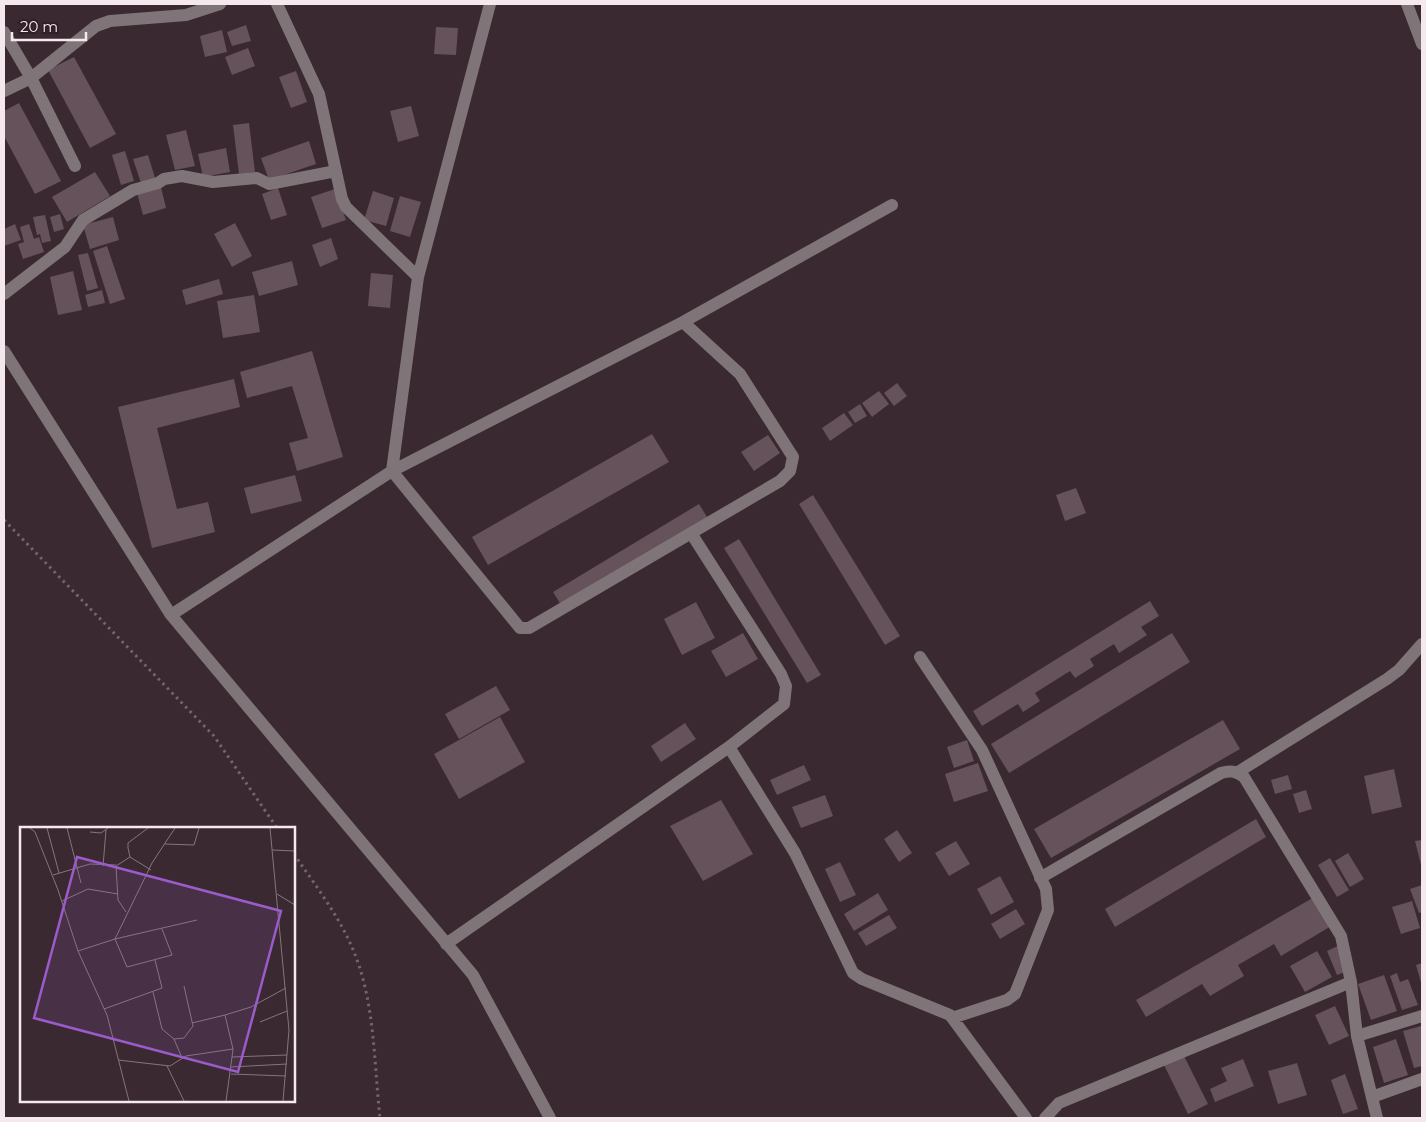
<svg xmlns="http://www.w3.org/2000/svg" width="1426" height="1122" viewBox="0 0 1426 1122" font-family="Montserrat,sans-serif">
  <rect width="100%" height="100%" fill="#3a2930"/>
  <!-- building -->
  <path fill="#65525a" d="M246,25L251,41L232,46L227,32Z
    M436,27L458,28L456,55L434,54Z
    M222,30L227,52L205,57L200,36Z
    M248,48L255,66L232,75L225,57Z
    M74,57L116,134L90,148L48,70Z
    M296,71L307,102L291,108L279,77Z
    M19,103L61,181L35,194L4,136V111Z
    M411,106L419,136L398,142L390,111Z
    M249,123L255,172L239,174L233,125Z
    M186,130L195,166L175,170L166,135Z
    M309,141L316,164L269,180L261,158Z
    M226,148L230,172L203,177L198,154Z
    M125,151L134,181L121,185L112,155Z
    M148,155L156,181L142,186L133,159Z
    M95,172L110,196L67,222L52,197Z
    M161,187L166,208L143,215L137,193Z
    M278,188L287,215L271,220L262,194Z
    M335,189L346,220L322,228L311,197Z
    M373,191L394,198L386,226L364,220Z
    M400,196L421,202L410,237L390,231Z
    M60,214L64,229L54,232L50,217Z
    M45,215L51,241L42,243L40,234L37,235L33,217Z
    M113,217L119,240L90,249L83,225Z
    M235,223L252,256L232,267L214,234Z
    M15,224L21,240L4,246V229Z
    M29,224L34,239L39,237L44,252L23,259L18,244L24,242L20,227Z
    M331,238L338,259L320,267L312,245Z
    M107,246L125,299L110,304L93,251Z
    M88,253L98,288L87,291L78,255Z
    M292,261L298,285L259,296L252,272Z
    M73,271L82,310L58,315L50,277Z
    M371,273L393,275L390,308L368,306Z
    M219,279L223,294L186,305L182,290Z
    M102,290L105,303L88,307L85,295Z
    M254,295L260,332L223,338L217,301Z
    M312,351L343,457L297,471L289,443L308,438L292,386L247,398L240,372Z
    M234,379L240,407L157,428L177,509L208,502L215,532L152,548L118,407Z
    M897,383L907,396L894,406L884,393Z
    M879,391L889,404L872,417L862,403Z
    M860,404L867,416L855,423L848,412Z
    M844,413L853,425L830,441L822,428Z
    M652,434L669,462L488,565L472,537Z
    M768,435L780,453L754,471L741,452Z
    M295,475L302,501L251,514L244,488Z
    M1076,488L1086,513L1065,521L1056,495Z
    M813,495L900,636L885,645L799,504Z
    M699,504L709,520L563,608L553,592Z
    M739,539L821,675L807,683L724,548Z
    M1150,601L1159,616L1141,627L1147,635L1119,653L1114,644L1090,659L1094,666L1075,678L1070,671L1035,693L1040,701L1023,712L1018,704L982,726L973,711Z
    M696,602L715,638L682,655L664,619Z
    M743,633L758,659L726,677L711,651Z
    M1172,633L1190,662L1009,773L991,744Z
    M496,686L510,710L459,739L445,714Z
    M500,717L525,762L459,799L434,754Z
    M1223,720L1240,749L1051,858L1034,829Z
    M685,723L696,739L661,762L651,746Z
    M967,740L974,761L954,768L947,747Z
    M978,763L988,791L954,802L945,774Z
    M804,765L811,780L777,795L770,780Z
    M1394,769L1402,807L1372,814L1364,776Z
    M1288,775L1292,789L1275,794L1271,780Z
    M1306,790L1312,809L1299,813L1293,794Z
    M825,795L833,816L801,828L792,807Z
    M721,800L753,854L703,881L670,826Z
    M1256,819L1266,837L1115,927L1105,909Z
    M897,830L912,853L899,862L884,839Z
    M1422,840V869L1415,841Z
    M956,841L970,864L949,876L935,853Z
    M1348,853L1364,879L1350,887L1335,861Z
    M1330,858L1349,890L1337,897L1318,865Z
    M840,862L856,895L840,902L825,869Z
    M1000,876L1014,902L991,915L977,889Z
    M1422,885V912L1419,913L1410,889Z
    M878,893L888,910L854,931L844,914Z
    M1316,896L1333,925L1281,956L1274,944L1238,965L1244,976L1210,996L1202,984L1146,1017L1136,1000Z
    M1412,901L1420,928L1401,934L1392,907Z
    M1016,909L1025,924L1000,939L991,924Z
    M889,915L897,928L866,946L858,933Z
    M1340,945L1350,970L1337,975L1327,951Z
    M1317,951L1332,977L1305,992L1290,966Z
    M1422,963V986L1416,965Z
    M1397,973L1400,982L1408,979L1418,1005L1402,1010L1390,976Z
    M1384,975L1397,1011L1371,1020L1358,984Z
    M1335,1006L1349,1036L1329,1045L1315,1015Z
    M1421,1026L1422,1066L1414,1068L1403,1031Z
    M1396,1039L1408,1075L1384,1083L1373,1047Z
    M1184,1056L1208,1104L1188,1114L1164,1065Z
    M1243,1059L1254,1086L1215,1102L1210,1089L1227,1081L1221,1068Z
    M1297,1063L1307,1095L1278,1104L1268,1071Z
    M1345,1074L1358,1109L1343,1114L1331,1080Z"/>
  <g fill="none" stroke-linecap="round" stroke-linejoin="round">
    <!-- path -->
    <path stroke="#74656b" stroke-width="3" stroke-dasharray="2.5 4" stroke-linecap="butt" d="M4,520L214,736L277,828
      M294,854C315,885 340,917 354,952C375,1003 374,1064 380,1118"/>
    <!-- minor -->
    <path stroke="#7f7579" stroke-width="12" d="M277,4L319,94L342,199L346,207L418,277
      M1407,4L1422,44
      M4,32L31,78L75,166
      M4,91L31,78L96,26L110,21L186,15L220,4
      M4,294L65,247L83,220L133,190L158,183L164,179L182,176L213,182L257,178L269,184L336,171
      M683,322L740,374L793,457L790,471L780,481L529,628H520L392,471L683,322L892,205
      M4,351L171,615L473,975L550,1118
      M171,615L392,471L418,277L490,4
      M920,657L982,750L1046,889L1048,910L1015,994L1007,1000L952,1018
      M729,747L795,853L853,973L862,979L950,1015L1026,1118
      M1238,772L1387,679L1399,670L1422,644
      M1040,878L1221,773C1230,770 1236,771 1244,777L1341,936L1351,982
      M446,944L729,747L784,704L786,686L781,674L691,533
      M1357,1036L1377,1118
      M1372,1097L1422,1079
      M1045,1118L1059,1103L1351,982L1357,1036L1422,1016"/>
  </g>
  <!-- overview -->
  <g transform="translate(20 827)">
    <rect width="275" height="275" fill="#3a2930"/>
    <path fill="none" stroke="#85767c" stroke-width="1" d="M10,1L15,5L38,63L58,124L87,188L109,274M27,1L39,46M47,1L61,56M128,1L108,16V21L110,30L131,43M250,1L269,203L263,274M70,5L81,6L88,1M145,17L174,18L179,1M252,23L275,24M83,39L86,3M33,48L70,37L96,38M257,67L275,78M42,74L68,62L98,67M106,85L98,73L96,39L110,30M142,102L152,128L107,140L95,112L177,93M58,124L95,112L132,36L155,1M133,165L142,202L154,212L162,231M84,182L142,161L135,133M205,188L231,180L266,161M240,195L267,184M172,196L205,188L213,222M154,212L164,211L173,199L164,159M98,233L150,239L166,229L213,222L212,230L267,228M147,239L164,274M211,240L267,237M211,247L266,249M206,274L212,230"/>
    <path fill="#9a5bcb" fill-opacity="0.15" stroke="#9a5bcb" stroke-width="2.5" d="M57,30L261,84L218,245L14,191Z"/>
    <rect width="275" height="275" fill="none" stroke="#f5e9ee" stroke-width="2.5"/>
  </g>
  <!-- border -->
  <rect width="1426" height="1122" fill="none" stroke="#f5e9ee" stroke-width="10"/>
  <!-- scale -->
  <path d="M12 32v8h74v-8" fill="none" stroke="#f5e9ee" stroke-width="2.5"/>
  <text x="20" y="32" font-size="15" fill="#f5e9ee" stroke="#301f27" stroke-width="4" paint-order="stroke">20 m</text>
</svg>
